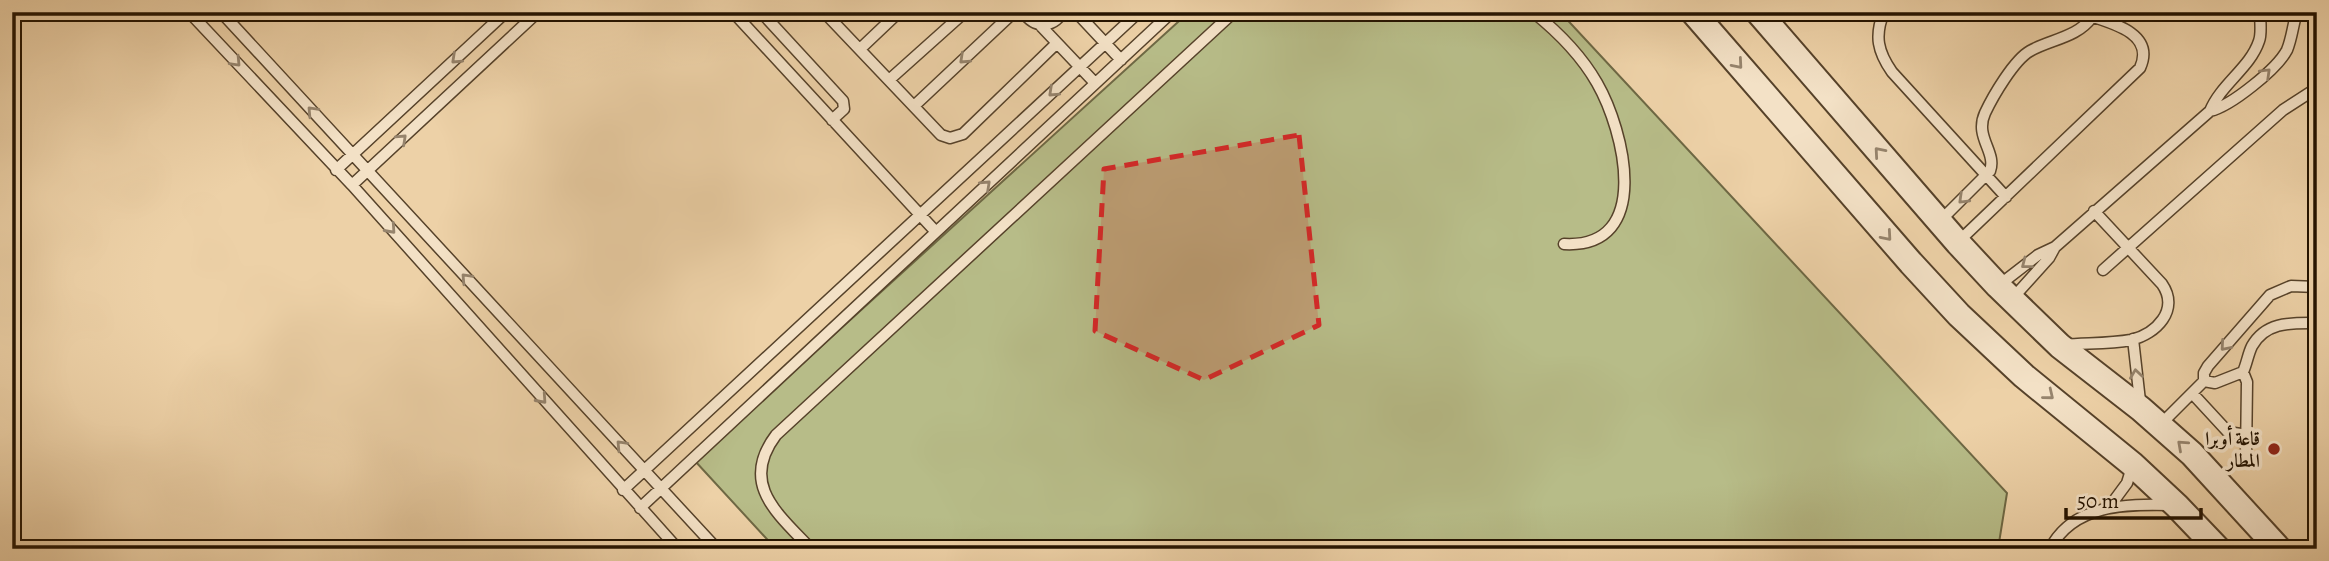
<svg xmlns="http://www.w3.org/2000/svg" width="2329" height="561" viewBox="0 0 2329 561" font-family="Alegreya,Amiri,serif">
  <rect width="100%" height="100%" fill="#edd1a7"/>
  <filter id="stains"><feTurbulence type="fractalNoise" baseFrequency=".00286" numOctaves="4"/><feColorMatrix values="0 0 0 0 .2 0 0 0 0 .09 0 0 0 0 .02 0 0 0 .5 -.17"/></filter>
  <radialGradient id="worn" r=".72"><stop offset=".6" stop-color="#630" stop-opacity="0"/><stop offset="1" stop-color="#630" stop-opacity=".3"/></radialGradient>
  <!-- green -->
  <path fill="#b7bc88" stroke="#6e6844" stroke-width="2" d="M1189,12H1560L2007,493L1998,549H776L695,461Z"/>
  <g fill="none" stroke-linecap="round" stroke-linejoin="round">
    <!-- service casing -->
    <g stroke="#56422a" stroke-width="13">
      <path id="service" d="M189,12L352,185L678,549
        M221,12L717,549
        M733,12L936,232
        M761,12L843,101L844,109L832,120
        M824,12L941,135L950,138L963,134L1057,43
        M1023,12C1034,28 1052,29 1063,12
        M1076,12L1121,60
        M1533,12C1558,32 1581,55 1597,83C1624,130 1654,249 1564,244
        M1884,12C1874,36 1878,52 1892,72L2006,197
        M1040,25L1095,83
        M860,49L899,12
        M889,80L965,12
        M914,106L1014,12
        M2210,111C2231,106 2277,69 2287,50C2292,38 2293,24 2297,12
        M336,170L506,12
        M352,185L538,12
        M1941,220L1990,171C1997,152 1974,137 1985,113C1993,96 2014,60 2030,51C2051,39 2077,38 2092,17
        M1958,242L2140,68C2157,30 2103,21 2078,12
        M2103,270L2283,110L2317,88
        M1998,286L2038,255L2055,247
        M2317,287L2291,286L2270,295L2208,366L2204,373V381L2215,383L2243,372C2247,363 2248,354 2252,346C2266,321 2292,323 2317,323
        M2012,299L2049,258L2055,247L2210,111C2221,84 2250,68 2259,41C2262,33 2260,21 2260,12
        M2133,339L2140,401
        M2064,345C2086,343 2109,344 2131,340C2156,334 2180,310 2162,284L2094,211
        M2243,372L2247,382L2246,457
        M2192,393L2228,432L2247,435
        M2160,425L2204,381
        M623,490L1139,12
        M2110,506L2127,483L2132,467
        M640,508L1172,12
        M811,549C778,514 739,484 776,435L1234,12
        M2050,549C2073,504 2126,504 2170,505"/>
    </g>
    <!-- tertiary casing -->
    <g stroke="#56422a" stroke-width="28">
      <path id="tertiary" d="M1693,12L1911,263L1959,315L2024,376L2132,464L2177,506L2218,549
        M1758,12L1958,243L1998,286L2060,346L2141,409L2192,454L2279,549"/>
    </g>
    <!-- service -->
    <use href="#service" stroke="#f3e1c6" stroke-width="10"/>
    <!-- tertiary -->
    <use href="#tertiary" stroke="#f3e1c6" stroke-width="24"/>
  </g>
  <!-- one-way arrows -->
  <defs><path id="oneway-chevron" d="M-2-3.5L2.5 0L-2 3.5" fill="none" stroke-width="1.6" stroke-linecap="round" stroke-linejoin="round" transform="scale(1.75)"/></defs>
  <g stroke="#96846d">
    <use href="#oneway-chevron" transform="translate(456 59) rotate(137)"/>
    <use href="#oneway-chevron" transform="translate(964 59) rotate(137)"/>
    <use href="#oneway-chevron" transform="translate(236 62) rotate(47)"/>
    <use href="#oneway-chevron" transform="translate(1738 64) rotate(49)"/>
    <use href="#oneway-chevron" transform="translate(2266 73) rotate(-44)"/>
    <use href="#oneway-chevron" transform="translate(1053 92) rotate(137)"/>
    <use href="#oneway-chevron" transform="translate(312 111) rotate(-133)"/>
    <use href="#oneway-chevron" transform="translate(402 139) rotate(-43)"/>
    <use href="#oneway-chevron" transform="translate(1879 152) rotate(-131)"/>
    <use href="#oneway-chevron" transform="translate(986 185) rotate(-43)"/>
    <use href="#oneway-chevron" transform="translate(1963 199) rotate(136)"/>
    <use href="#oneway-chevron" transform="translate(391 229) rotate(48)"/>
    <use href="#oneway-chevron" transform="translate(1887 236) rotate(49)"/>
    <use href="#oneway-chevron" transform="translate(2026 264) rotate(142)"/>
    <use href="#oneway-chevron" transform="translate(466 278) rotate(-133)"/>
    <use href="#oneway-chevron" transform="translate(2225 346) rotate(131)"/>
    <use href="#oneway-chevron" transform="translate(2136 374) rotate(-98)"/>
    <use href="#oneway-chevron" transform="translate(2049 395) rotate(39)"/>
    <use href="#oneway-chevron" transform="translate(542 399) rotate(48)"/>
    <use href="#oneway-chevron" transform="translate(621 445) rotate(-133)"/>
    <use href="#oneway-chevron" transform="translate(2182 445) rotate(-138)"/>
  </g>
  <!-- marked area -->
  <path fill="#d62828" fill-opacity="0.2" stroke="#d62828" stroke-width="5" stroke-dasharray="14 9" stroke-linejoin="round" d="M1299,135L1319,325L1204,380L1095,331L1104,169Z"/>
  <!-- markers -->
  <circle fill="#8f2418" stroke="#f3e1c6" stroke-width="2.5" cx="2274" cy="449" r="7"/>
  <g text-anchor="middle" stroke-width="7" stroke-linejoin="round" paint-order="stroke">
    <!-- poi labels -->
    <g font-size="19" font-weight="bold" fill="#241300" stroke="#f3e1c6" text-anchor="end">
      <text x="2260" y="445">قاعة أوبرا<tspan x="2260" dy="22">المطار</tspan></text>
    </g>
  </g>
  <!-- margin -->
  <rect width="2329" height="561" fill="none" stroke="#edd1a7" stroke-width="42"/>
  <rect x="14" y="14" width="2301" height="533" fill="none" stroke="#241300" stroke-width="3.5"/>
  <rect x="21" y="21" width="2287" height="519" fill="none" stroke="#241300" stroke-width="2"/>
  <!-- scale -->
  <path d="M2066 508v10h135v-10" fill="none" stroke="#241300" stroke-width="3.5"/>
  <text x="2077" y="508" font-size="21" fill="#241300" stroke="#f3e1c6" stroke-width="5" paint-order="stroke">50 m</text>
  <rect width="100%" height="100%" filter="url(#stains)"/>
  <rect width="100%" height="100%" fill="url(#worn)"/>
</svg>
